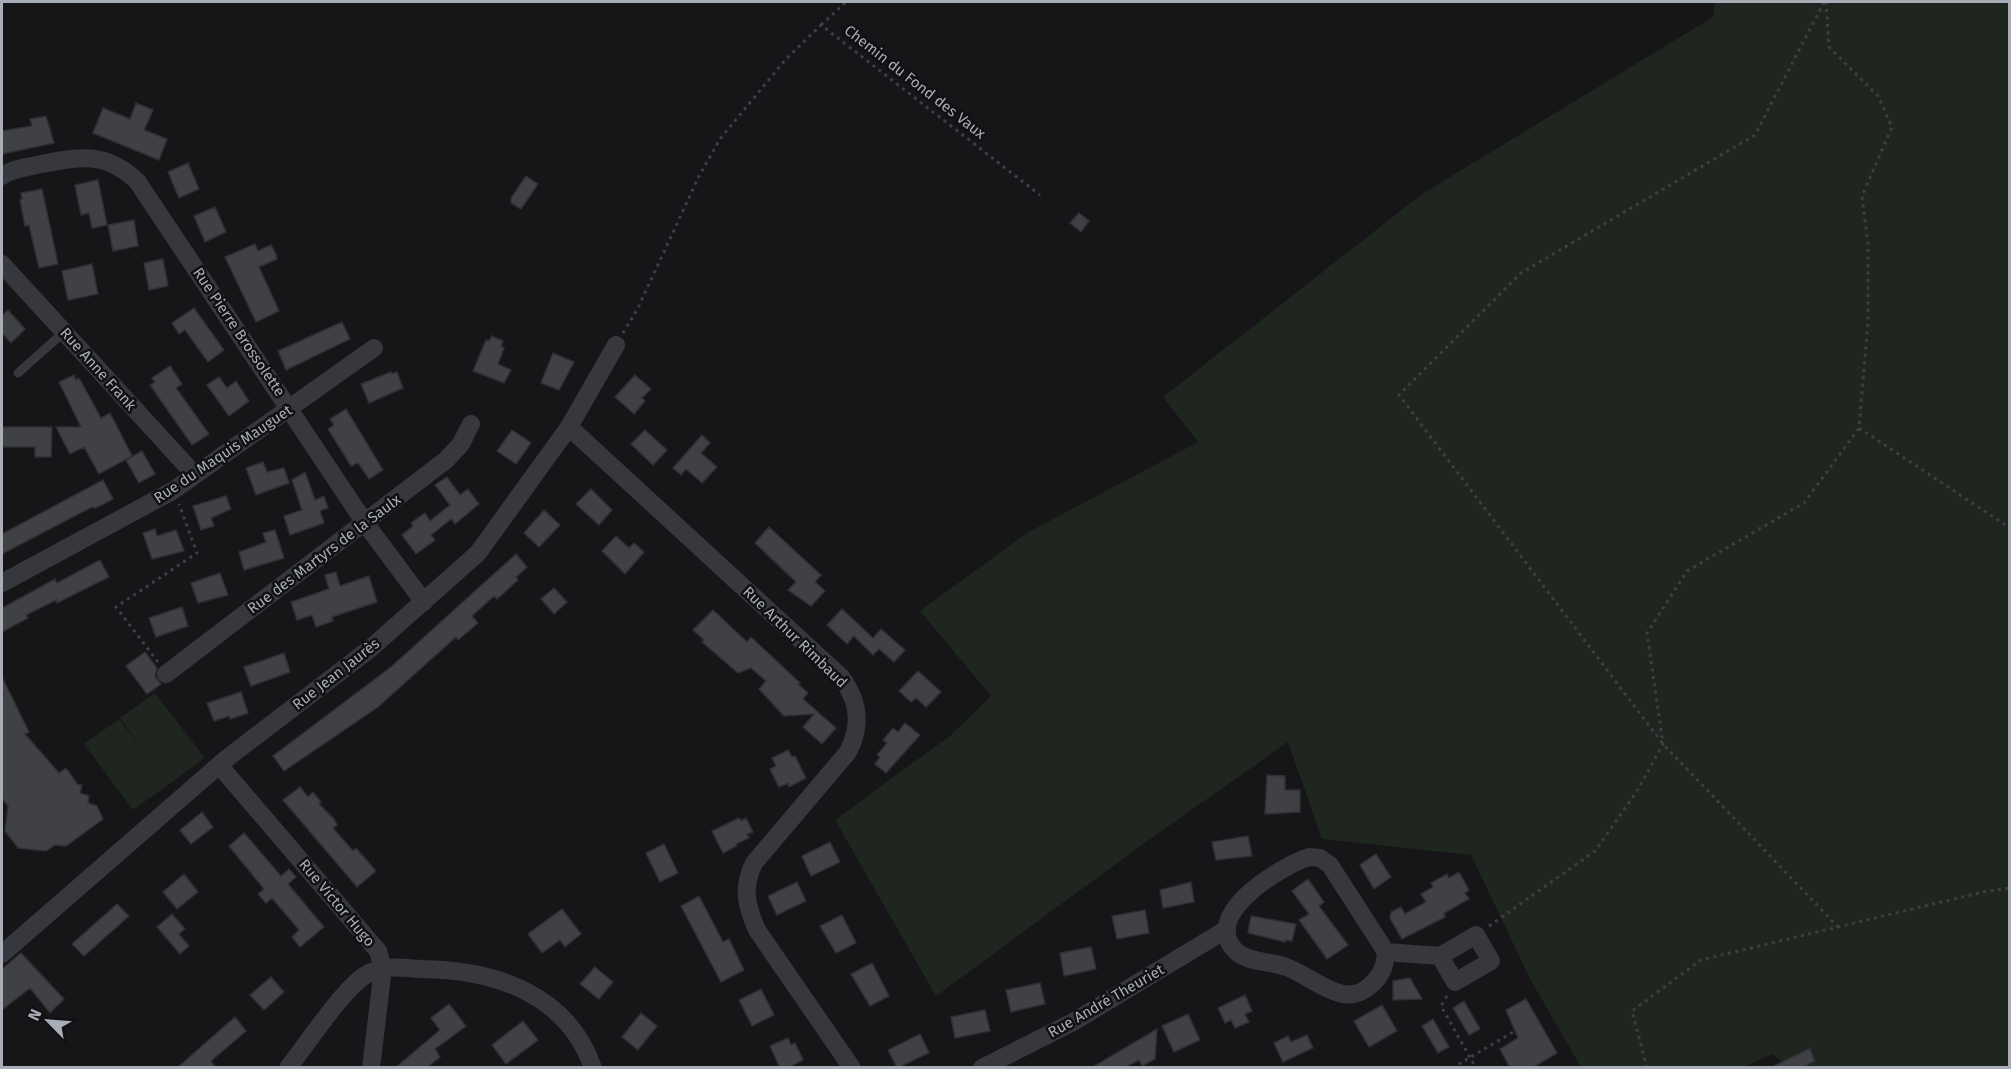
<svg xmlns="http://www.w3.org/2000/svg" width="2011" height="1069" viewBox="0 0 2011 1069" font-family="'Fira Sans',sans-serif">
  <rect width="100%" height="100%" fill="#161618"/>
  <!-- green -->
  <path fill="#1e261f" d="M1715,2H2009V1067H1789L1772,1054L1744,1067H1581L1530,979L1471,855L1322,839L1288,742L1143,844L936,996L835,820L951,735L991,696L920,611L1027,533L1198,442L1163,397L1422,194L1713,17Z
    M155,693L205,758L133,810L84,744L119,719L145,753L120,718Z"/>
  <!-- building -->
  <path fill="#404145" stroke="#303034" stroke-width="1.5" d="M136,103L153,110L144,130L167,139L159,160L93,133L103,108L130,119Z
    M46,116L54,143L2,154V131L32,126L30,119Z
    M188,163L199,189L179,198L168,172Z
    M526,176L538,184L521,209L511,203V198Z
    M98,180L107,225L92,228L89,213L81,215L75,185Z
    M42,189L58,264L39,268L29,225L25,226L20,200L22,199L21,193Z
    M215,207L226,232L205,242L194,216Z
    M1079,213L1089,221L1081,232L1070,223Z
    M134,220L138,246L113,251L108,225Z
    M255,244L258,251L271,245L276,254L277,259L259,267L279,311L256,322L225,257Z
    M163,259L168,286L149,290L144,263Z
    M92,264L98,294L68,300L62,271Z
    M194,308L224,350L208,362L185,330L179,334L172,323Z
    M8,310L25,329L11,343L2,333V316Z
    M342,322L350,339L286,370L278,351Z
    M492,336L503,341L501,346L504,348L498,364L511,370L504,383L473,371L486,340L489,341Z
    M553,353L574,362L559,390L541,383Z
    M170,366L182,384L176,388L209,434L192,445L150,385L155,382L152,378Z
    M391,372L392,374L397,372L403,388L369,403L361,384Z
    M74,375L76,380L79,378L101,418L110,413L132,456L99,474L84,447L70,454L56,427H81L59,382Z
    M635,375L651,389L642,398L645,401L634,414L615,397Z
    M219,377L227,388L236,381L249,401L229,416L207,385Z
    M346,409L383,470L369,479L358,463L351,466L328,429L334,425L330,419Z
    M2,427H52L51,457H35V447H2Z
    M512,430L531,443L516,464L497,451Z
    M645,430L667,450L653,465L631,444Z
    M702,435L710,443L701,453L717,467L702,483L686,469L681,475L673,468Z
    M142,451L155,474L139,483L126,460Z
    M263,462L267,472L284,468L289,483L256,495L246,468Z
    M305,472L315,500L324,496L328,508L320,511L324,523L290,535L284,516L302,510L292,480Z
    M447,477L460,495L468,489L479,504L455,524L451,519L431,535L435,540L416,554L402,535L413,526L411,523L425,513L430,521L450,505L435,485Z
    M103,480L113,499L96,508L92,507L2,554V534Z
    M591,489L612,510L599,525L576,504Z
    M226,496L231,509L211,518L214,526L201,530L193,506Z
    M544,510L560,525L539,547L524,533Z
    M769,527L821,575L815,582L825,591L811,606L788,590L796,582L755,543Z
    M155,529L157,536L176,530L184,551L152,559L143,533Z
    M275,530L284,558L244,570L239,552L266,542L263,533Z
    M616,536L629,548L634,543L644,552L625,574L602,551Z
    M516,554L527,567L516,577L518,580L497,599L494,596L472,616L478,623L458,640L456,637L378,707L284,771L273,756L391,667Z
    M100,560L109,577L57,603L56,600L26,615L28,618L2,632V608L55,579L57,583Z
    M336,572L340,586L369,576L377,602L332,617L333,621L316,627L312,615L297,620L291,602L329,589L325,575Z
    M220,573L228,595L198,603L191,583Z
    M554,588L567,602L554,614L541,599Z
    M182,607L188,626L156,637L149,618Z
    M842,609L873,638L881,629L905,650L894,662L879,649L873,655L854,636L847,644L827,625Z
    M713,610L747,642L751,637L800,683L798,684L808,693L803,699L836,728L822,744L803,727L814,714L784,716L759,689L766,681L751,668L738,673L702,642L704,640L693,630Z
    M145,652L157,668L155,676L161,684L147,694L126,666Z
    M284,653L290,672L251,686L244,667Z
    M918,671L941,692L926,707L916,698L911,702L899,691Z
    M2,677L29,732L25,734L59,773L66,768L78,785H82L80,793L89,796L88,803L97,806L103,819L66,846L55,845L46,851L18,848L5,831L8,806L2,798Z
    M241,692L248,713L230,719L229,716L214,721L207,703Z
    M905,723L920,735L886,773L875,764L880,757L877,755L887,743L883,740L893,728L898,732Z
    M788,750L792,757L795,756L806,778L789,787L788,783L779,787L770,769L776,766L772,758Z
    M1267,775L1285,776V790H1300V812L1265,814Z
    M300,787L308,797L313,792L321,802L319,804L334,819L337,825L333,828L353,851L356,848L376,871L357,887L283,800Z
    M202,812L213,827L191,844L180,830Z
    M739,818L741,821L746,818L753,832L747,834L749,838L736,844L737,846L723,853L712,831Z
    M244,833L281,876L289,869L296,877L288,884L324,927L300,947L292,937L299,930L272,898L266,903L258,894L264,889L229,846Z
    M1248,836L1252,856L1216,860L1212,842Z
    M830,842L840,862L811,876L802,856Z
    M664,844L678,873L660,882L646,853Z
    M1376,854L1391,877L1374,889L1360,865Z
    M1459,872L1469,890L1465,893L1469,899L1444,913L1445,917L1402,939L1390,918L1391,912L1401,907L1405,914L1426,902L1421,894L1433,887L1431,883L1447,874L1449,878Z
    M184,874L198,892L177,909L163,892Z
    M1308,879L1324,902L1319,906L1348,945L1327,959L1299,920L1309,914L1292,891Z
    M797,882L806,901L777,915L768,896Z
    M1191,882L1194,902L1163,908L1160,890Z
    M699,896L723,942L729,939L744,970L721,982L681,906Z
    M117,904L129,916L84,956L72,944Z
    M562,909L581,934L565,947L560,940L542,953L528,934Z
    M1145,910L1149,933L1117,939L1112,916Z
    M172,914L185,929L179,934L189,946L180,954L157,927Z
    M842,915L856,943L836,953L820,926Z
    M1251,916L1296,924L1292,941L1285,940V942L1248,933Z
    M1091,947L1096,969L1064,976L1060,953Z
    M21,953L64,999L50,1013L30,988L2,1010V969Z
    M872,963L889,996L870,1006L851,974Z
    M595,967L613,982L599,999L580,984Z
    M271,977L284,992L264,1010L250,995Z
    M1410,978L1422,999L1393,1000V981Z
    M1040,983L1045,1004L1011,1012L1006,990Z
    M761,989L774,1015L752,1026L739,1000Z
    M1245,995L1252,1011L1245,1014L1249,1022L1235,1028L1231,1020L1225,1023L1218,1008Z
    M1526,999L1557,1053L1532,1068H1510L1500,1049L1518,1038L1506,1010Z
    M1464,1001L1480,1029L1469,1035L1453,1008Z
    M449,1004L466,1026L435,1049L440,1057L426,1068H395L440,1030L431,1018Z
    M1382,1005L1397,1031L1369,1047L1354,1021Z
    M985,1010L990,1031L955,1038L951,1017Z
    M641,1013L657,1026L638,1050L622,1037Z
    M1188,1014L1200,1040L1174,1052L1162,1026Z
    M235,1017L246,1031L211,1061L216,1068H177Z
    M1433,1019L1449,1047L1438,1053L1422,1026Z
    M523,1021L538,1040L506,1064L492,1045Z
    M1157,1029L1155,1059L1142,1066L1139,1060L1124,1068H1091Z
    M920,1034L929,1053L897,1068L888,1050Z
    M1307,1035L1313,1048L1283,1062L1274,1043L1288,1036L1291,1042Z
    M788,1038L791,1045L795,1043L803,1060L788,1068H780L770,1046Z
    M1810,1048L1815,1061L1801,1068H1770Z"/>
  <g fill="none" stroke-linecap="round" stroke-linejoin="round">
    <!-- path -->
    <path stroke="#3d3f44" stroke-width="3" stroke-dasharray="3 4.5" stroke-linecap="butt" d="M1824,2L1755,135L1521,273L1399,395L1663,744L1838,927
      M821,25L846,2
      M623,333L638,308L699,176L720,139L786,59L821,25L1040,195
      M1859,428L2010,528
      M158,662L116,607L197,553L179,504
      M1489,926L1595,851L1637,791L1663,744L1647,633L1687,571L1804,503L1859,428L1868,322V245L1862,196L1892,127L1878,96L1829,47L1826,2
      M1447,996L1441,1006L1476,1068
      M1530,1056L1536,1068
      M1452,1068L1515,1031
      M1647,1068L1632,1011L1701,960L1983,892L2010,888"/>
    <!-- service -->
    <path stroke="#37383d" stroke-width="9" d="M18,373L64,332"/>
    <!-- minor -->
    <path stroke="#37383d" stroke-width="18" d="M2,176C13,168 28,167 42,164C81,156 106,152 137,181L365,523L424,602
      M2,264L195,475
      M569,427L841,677C859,701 862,725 848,752L754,863C742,888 746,905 757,930L852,1068
      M2,583L174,490L374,348
      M166,674L446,460L461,444L471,424
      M219,765L378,951L383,968L371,1068
      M1309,857L1320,858L1330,865L1386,952C1385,965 1382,975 1372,984C1344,1012 1313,976 1286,967C1271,961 1251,963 1238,953C1196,917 1281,866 1309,857Z
      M1386,952L1440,956L1476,935L1491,961L1455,982L1440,956
      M2,954L226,759L371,648L478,553L569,427L616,345
      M288,1068C306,1045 342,991 364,976C381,964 403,968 422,969C494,970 567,993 593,1068
      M982,1068L1073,1022L1227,929"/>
  </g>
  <g text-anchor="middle" stroke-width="5" stroke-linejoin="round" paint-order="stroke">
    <!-- street labels -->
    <g font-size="15" fill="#a8adb8" stroke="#111113">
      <text transform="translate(915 82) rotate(38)" y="5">Chemin du Fond des Vaux</text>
      <text transform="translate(239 332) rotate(56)" y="5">Rue Pierre Brossolette</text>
      <text transform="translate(98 369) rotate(48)" y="5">Rue Anne Frank</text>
      <text transform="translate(223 454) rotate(-34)" y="5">Rue du Maquis Mauguet</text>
      <text transform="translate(324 554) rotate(-37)" y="5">Rue des Martyrs de la Saulx</text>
      <text transform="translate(795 637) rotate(44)" y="5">Rue Arthur Rimbaud</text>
      <text transform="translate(336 674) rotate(-38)" y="5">Rue Jean Jaurès</text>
      <text transform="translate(337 903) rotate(50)" y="5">Rue Victor Hugo</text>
      <text transform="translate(1106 1001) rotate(-30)" y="5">Rue André Theuriet</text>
    </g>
  </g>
  <!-- border -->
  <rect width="2011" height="1069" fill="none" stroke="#a8adb8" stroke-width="6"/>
  <!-- north arrow -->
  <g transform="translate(48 1021) rotate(295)" stroke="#111113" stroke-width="4.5" paint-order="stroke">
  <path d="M0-4.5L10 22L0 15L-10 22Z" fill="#a8adb8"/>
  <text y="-9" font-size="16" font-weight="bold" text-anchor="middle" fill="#a8adb8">N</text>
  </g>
</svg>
